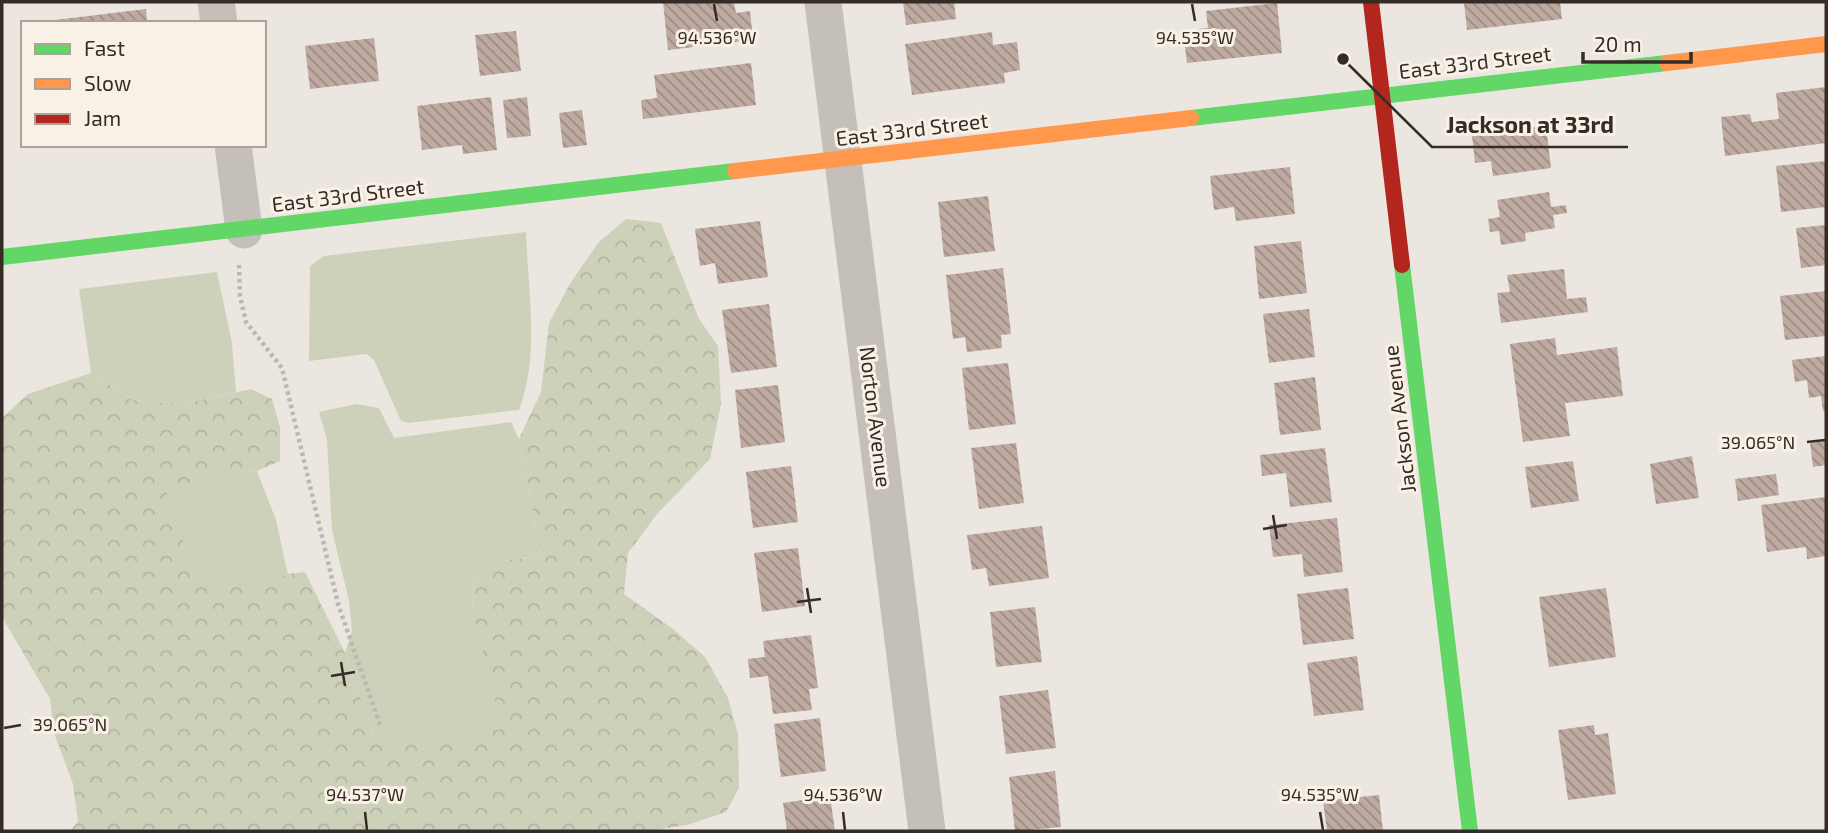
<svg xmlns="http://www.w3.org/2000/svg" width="1828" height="833" viewBox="0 0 1828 833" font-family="'Exo 2',sans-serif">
  <defs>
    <pattern id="forest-crowns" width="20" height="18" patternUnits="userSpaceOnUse" patternTransform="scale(1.75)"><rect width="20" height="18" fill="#cdd1ba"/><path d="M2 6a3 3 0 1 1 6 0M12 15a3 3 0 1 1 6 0" fill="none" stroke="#b1b4a0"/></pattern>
    <pattern id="building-back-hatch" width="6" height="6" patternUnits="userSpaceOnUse" patternTransform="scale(1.75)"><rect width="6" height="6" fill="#bfaaa1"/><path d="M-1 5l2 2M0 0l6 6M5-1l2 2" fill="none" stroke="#9c8b83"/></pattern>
  </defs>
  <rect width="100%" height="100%" fill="#ece6e0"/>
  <!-- forest -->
  <path fill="url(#forest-crowns)" d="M626,219L661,223L699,319L718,346L721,404L710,459L658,513L628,553L624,594L673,629L705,657L728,698L738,734L739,788L726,812L687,825L649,831H70L78,822L73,784L54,733L50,699L2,617V418L28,394L91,373L133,400L182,404L251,389L272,399L280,427V461L257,471L209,476L262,577L305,572L345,653L374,736L501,729L472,609L475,581L488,563L541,556L519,439L541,392L549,323L571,282L598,243Z"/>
  <!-- green -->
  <path fill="#cdd1ba" d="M526,232C528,291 540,355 519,410L408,423L401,421L374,360L367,354L309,361L310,266L324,256Z
    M217,272L232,343L236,392L182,404L133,400L91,373L79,289Z
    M356,404L379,408L394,438L511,422L519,439L541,556L488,563L475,581L472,609L502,729L401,746L374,736L345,653L352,631L349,601L332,530L327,440L319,412Z
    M257,471L276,520L288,575L228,584L195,568L175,524L166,491L209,476Z"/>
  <!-- building -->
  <path fill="url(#building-back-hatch)" d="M663,2H734L736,13L750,11L753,40L668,50Z
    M903,2H954L956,19L906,25Z
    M1560,2L1562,19L1467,30L1464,3Z
    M1277,3L1282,53L1187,63L1183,31L1208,28L1206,11Z
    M146,9L147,23H55V20Z
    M516,31L521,71L480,76L475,35Z
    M992,32L993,45L1017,42L1020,70L1004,73L1005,83L912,95L905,44Z
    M374,38L379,81L310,89L305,46Z
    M751,63L756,105L643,119L641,100L657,98L654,75Z
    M1826,87V143L1725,156L1721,117L1750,114L1752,122L1779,119L1776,93Z
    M491,97L497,150L463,154L462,145L422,150L417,106Z
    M527,97L531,136L507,138L503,100Z
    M582,110L587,145L563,148L559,113Z
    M1546,126L1551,168L1493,176L1491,161L1475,163L1472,135Z
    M1826,161V207L1781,212L1776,166Z
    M1290,167L1295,214L1236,221L1234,207L1214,210L1210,176Z
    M1549,192L1551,207L1566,205L1567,213L1553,215L1555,228L1525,233L1526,241L1501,245L1499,231L1490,232L1488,219L1500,217L1497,200Z
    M988,196L995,251L944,257L938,202Z
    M760,221L768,277L718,284L715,263L700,266L695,229Z
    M1826,225V265L1801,268L1796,228Z
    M1301,241L1307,293L1259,299L1254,246Z
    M1003,268L1011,334L1001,335L1002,348L967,352L965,337L953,339L946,275Z
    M1564,269L1567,299L1586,297L1588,312L1501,323L1497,293L1510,292L1507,275Z
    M1826,291V336L1785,340L1780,296Z
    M769,304L777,367L731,373L722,310Z
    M1309,309L1315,357L1269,363L1263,314Z
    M1555,338L1557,355L1617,347L1623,396L1565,403L1570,436L1523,442L1510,344Z
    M1826,356V411H1823L1821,396L1809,398L1807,380L1795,382L1792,360Z
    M1008,363L1016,424L969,430L962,368Z
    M1315,377L1321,430L1280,435L1274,383Z
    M778,385L785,442L741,448L735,390Z
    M1826,441V465L1813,467L1810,443Z
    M1016,443L1024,503L979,509L971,448Z
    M1325,448L1332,502L1290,507L1286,473L1262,476L1260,455Z
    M1692,456L1699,498L1656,504L1650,464Z
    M1573,461L1579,501L1531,508L1525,467Z
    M791,466L798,522L753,528L746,472Z
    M1776,474L1779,495L1738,501L1735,479Z
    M1826,497V556L1807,559L1806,547L1767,552L1761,505Z
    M1337,518L1343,572L1304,577L1302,554L1273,557L1269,525Z
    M1042,526L1049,578L989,586L986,568L972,570L967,535Z
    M798,548L805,606L762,612L754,553Z
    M1348,588L1354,639L1303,645L1297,594Z
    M1606,588L1616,657L1549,667L1539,597Z
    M1035,607L1042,662L996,667L990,612Z
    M811,635L818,688L809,689L812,710L773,714L768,676L750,678L748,659L765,657L763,641Z
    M1357,656L1364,710L1314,716L1307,663Z
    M1048,690L1056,748L1006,754L999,696Z
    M820,718L826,771L781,777L774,724Z
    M1594,725L1595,735L1608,733L1616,794L1568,800L1558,730Z
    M1055,771L1061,827L1015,831L1009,777Z
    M1379,795L1383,831H1327L1323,801Z
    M830,796L835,831H787L783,803Z"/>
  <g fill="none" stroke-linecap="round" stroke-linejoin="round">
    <!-- path -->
    <path stroke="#beb7b1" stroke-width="4.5" stroke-dasharray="3.5 3.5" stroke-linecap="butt" d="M239,265L240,296L246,322L282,368L338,604L380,725"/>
    <!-- street -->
    <path stroke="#c5bfb9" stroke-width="37" d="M216,2L219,23
      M823,2L927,831
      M233,145L244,230"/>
    <!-- fast -->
    <path stroke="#63d668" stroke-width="16" d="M1191,118L1667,63
      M2,257L735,171
      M1402,265L1470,831"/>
    <!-- slow -->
    <path stroke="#ff974d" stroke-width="16" d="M1667,63L1826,44
      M735,171L1191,118"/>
    <!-- jam -->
    <path stroke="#b3261e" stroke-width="16" d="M1371,2L1402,265"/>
  </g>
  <!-- ticks -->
  <path fill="none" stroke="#362c27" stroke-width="2.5" d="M714,4L717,21M1192,4L1195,21M1807,442L1825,440M1273,515L1277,539M1263,529L1287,525M807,588L811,613M797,602L821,599M341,662L345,686M331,676L355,672M4,728L21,725M365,812L367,830M843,812L845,830M1320,812L1323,830"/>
  <g text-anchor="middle" stroke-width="6" stroke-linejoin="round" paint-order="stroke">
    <!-- street labels -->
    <g font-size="21" fill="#362c27" stroke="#f9f1e6">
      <text transform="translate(1475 63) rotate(-7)" y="7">East 33rd Street</text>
      <text transform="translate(912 130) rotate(-7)" y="7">East 33rd Street</text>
      <text transform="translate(348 196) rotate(-7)" y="7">East 33rd Street</text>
      <text transform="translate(875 417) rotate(83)" y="7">Norton Avenue</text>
      <text transform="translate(1400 419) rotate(-97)" y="7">Jackson Avenue</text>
    </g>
  </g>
  <g font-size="18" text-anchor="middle" fill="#362c27" stroke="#f9f1e6" stroke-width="6" stroke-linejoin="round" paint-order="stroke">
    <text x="717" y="44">94.536°W</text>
    <text x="1195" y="44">94.535°W</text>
    <text x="1758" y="449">39.065°N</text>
    <text x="70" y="731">39.065°N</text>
    <text x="365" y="801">94.537°W</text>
    <text x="843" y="801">94.536°W</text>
    <text x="1320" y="801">94.535°W</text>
  </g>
  <!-- callouts -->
  <path fill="none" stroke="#362c27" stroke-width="2.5" d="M1343 59L1432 147H1628"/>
  <circle fill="#362c27" stroke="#f9f1e6" stroke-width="2.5" cx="1343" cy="59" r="7"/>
  <g font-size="23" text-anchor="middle" font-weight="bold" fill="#362c27" stroke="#f9f1e6" stroke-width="6" stroke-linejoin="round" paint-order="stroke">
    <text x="1530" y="133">Jackson at 33rd</text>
  </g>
  <!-- border -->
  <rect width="1828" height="833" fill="none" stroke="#362c27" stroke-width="7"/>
  <!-- legend -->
  <rect x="21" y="21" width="245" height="126" fill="#f9f1e6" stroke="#aba29a" stroke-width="2"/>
  <rect x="35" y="44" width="35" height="10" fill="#63d668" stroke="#aba29a" stroke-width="2"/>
  <text x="84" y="56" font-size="21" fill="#362c27">Fast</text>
  <rect x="35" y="79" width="35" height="10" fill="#ff974d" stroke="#aba29a" stroke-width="2"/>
  <text x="84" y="91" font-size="21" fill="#362c27">Slow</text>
  <rect x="35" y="114" width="35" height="10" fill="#b3261e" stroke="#aba29a" stroke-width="2"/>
  <text x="84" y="126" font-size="21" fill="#362c27">Jam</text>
  <!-- scale -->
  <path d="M1583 52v10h108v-10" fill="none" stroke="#362c27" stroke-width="3.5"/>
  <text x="1594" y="52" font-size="21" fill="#362c27" stroke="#f9f1e6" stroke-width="5" paint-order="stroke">20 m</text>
</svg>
